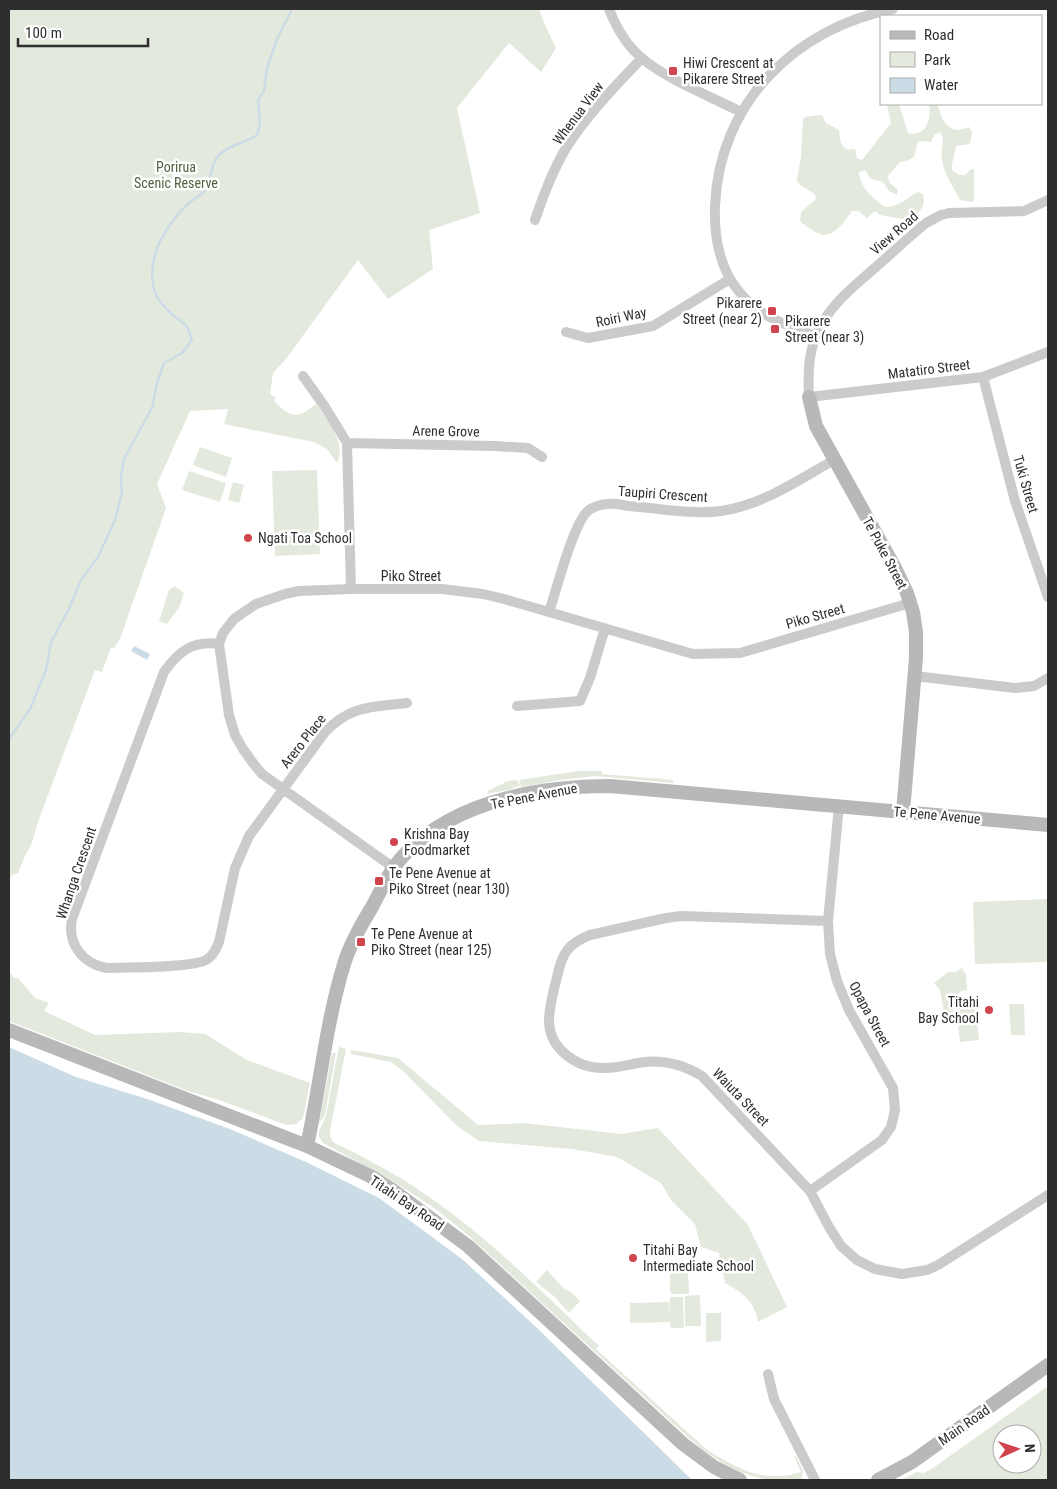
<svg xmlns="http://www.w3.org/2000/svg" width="1057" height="1489" viewBox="0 0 1057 1489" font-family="'Roboto Condensed',sans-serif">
  <rect width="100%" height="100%" fill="#fff"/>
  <!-- green -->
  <path fill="#e4e9dd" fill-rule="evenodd" d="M9,9H539L545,25L556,48L541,72L509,43L457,108L480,213L429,230L433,269L388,299L358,260L286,359L273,373L270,394L276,398L274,401C291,418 296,420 316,404C327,421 347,442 337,463L327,449L314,442L224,424L228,409L190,411L157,484L166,508C151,552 135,595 120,639L114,648L111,647L102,672L95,670L39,819L31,845L25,856L18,873L12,875L9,881Z
    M887,104H899L908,133C926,138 932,118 929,104H938C939,113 945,129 957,130C960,130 965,128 969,127L972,132L970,144L956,146L952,164V170L959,175H965L971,169H974V200L972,202L960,200C953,186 944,175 942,159C940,150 946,140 940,132L935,134L931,142L919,141L917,145L914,157L909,160L900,162L888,176L889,182L898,190L897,195L889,191L883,182L871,179L865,170L859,172C860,188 873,198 885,207C896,208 908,198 918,192L923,194C926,208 919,212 909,220L880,215L875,211L867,218L858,211H852C845,221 833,239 820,234C814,232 808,227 802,223L800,221L801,212L816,199L815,194L800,185L797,180L801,157L803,119L805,117L822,115L826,123L839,130C840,140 841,153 855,149L857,158L862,160L891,123Z
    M200,447L232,458L226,477L193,465Z
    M317,470L320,554L275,556L272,471Z
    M189,471L226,483L220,502L182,490Z
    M233,482L244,485L239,503L228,500Z
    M175,586L184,593L180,606L167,624L159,621L169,590Z
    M578,771H602V774L673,780V783L595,776L560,780L521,787L519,780Z
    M517,780L520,786L514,787L512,789L487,794L488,791L508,781Z
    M1048,899V962L975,964L973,902Z
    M962,968L966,975L967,990L961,991L953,999L954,1023H946L940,990L934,983L948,972H955Z
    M9,971L14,978H18L35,998L49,1003L44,1011L95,1035L180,1032L205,1034L247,1060L310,1083L303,1118L296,1124L286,1125L219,1100L188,1091L9,1021Z
    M1009,1004H1024L1025,1035H1011Z
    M975,1005L979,1040L960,1042L956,1007Z
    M339,1047L346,1049L330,1131V1136L333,1142C365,1158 397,1174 426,1195C489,1237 544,1294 599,1346L596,1349L706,1449C737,1469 765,1484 801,1472L794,1456H796L803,1471L801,1480C791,1480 780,1481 770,1480C740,1476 712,1458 690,1439L469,1236L437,1210L399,1185L323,1143L319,1137V1131L326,1116Z
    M351,1050L398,1058L478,1125L525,1123L621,1134L658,1128L748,1225L787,1307L758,1322C755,1301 743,1293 725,1283L719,1253L701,1247L695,1224L671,1200L661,1183L617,1157L572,1149L479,1141L457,1126L403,1071L391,1062L351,1054Z
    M332,1053H336L325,1115L319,1123Z
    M547,1270L564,1289L571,1292L580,1301L569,1313L555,1297L536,1282Z
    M688,1272L689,1294H672L670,1291V1273Z
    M700,1295L701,1326H685V1296Z
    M670,1297H683L684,1328H671L670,1322L630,1323V1303L669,1302L670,1312Z
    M706,1313H721V1341L706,1342Z
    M1048,1386V1480H901L917,1472L924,1473L933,1468ZM1002,1434H1032V1464H1002Z"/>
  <!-- water -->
  <path fill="#cbdce7" d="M134,646L150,654L147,660L131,651Z
    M9,1047L76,1077L147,1099L230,1129L306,1162L379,1198L462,1259L534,1325L692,1480H9Z"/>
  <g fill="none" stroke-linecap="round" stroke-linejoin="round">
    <!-- stream -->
    <path stroke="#cbdce7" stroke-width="2.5" d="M9,739L30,709L46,670L51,642L69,609L81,580L98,557L115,520L122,493L121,477L124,459L152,408L157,383L164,363L182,353L192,340C190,336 189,329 186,326C183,322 178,319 174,316C166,309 156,299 154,289C146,256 166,225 188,204C193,199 202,195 206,189C212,178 210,164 220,154C231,144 246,143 257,135L260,124L258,100L264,91L267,68L277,39L292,9"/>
    <!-- street -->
    <path stroke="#cbcbcb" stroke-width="10" d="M609,9C616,27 628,47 643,59C668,80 712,97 741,112
      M1048,200L1024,211L949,213L941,215L926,223C909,237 893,252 876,267C853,287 828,306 816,336C808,355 808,376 809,397L983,377L1048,352
      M535,220C545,191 556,161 574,136C594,108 618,83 642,58
      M566,332L588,338L653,326L730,279
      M816,336C789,326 760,317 741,294C719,269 714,238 715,206C719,103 795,28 893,9
      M303,376L325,407L347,443L351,589
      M983,377L1015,501L1048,597
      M347,443L494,446L528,448L542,457
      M549,612C556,592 574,520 589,510C593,507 602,504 607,504C614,503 622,505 629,506C658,508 693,515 721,511C763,505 798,480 834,460
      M219,644C193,640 178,652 164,672L72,919C67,944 83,964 107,968C126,967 192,968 206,960C213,956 216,949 219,942L235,868L249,836L325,732C351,705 372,707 407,703
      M915,676L1015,688L1034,686L1048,678
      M517,706L580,701L590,678L605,628
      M394,868L283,789L262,774L253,763L243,749L235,735L229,715L219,644L223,633L234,619L256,604L285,594L299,591L351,589H442L483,594L504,599L693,654L740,653L910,603
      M828,921L681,916L666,918L590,935C567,944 562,954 557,977C553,992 549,1007 549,1022C550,1049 577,1068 602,1068C616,1069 630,1064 644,1062C665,1060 684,1065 702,1076L810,1191L829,1227L841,1246L857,1260L875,1269L902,1274L927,1270L938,1265L1048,1195
      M810,1191L882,1140L891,1127L895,1110L893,1088L849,1010L837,981L830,954L828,921L839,806
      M768,1374L774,1399L815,1480"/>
    <!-- secondary -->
    <path stroke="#b8b8b8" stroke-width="14" d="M809,397L816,426L895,568L907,593L913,612L916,632V658L903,812
      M9,1030L307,1146L370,1176L394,1191L468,1246L683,1444L714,1467L740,1480
      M307,1146C320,1086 326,1023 344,964C350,944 361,925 372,907C379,894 386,879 394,867C442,803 535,786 610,786L1048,825
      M878,1480L912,1462L1048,1365"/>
  </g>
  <!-- markers -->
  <g fill="#d0444e" stroke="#fff" stroke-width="2">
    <rect x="668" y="66" width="10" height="10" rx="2.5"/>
    <rect x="767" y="306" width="10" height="10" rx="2.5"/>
    <rect x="770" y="324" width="10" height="10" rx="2.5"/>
    <circle cx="248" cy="538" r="5"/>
    <circle cx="394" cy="842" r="5"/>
    <rect x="374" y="876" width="10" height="10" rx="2.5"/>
    <rect x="356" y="937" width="10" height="10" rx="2.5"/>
    <circle cx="989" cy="1010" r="5"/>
    <circle cx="633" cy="1258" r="5"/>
  </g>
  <g text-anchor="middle" stroke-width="5" stroke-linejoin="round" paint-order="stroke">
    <!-- poi labels -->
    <g font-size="14" fill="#2e2e2e" stroke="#fff" text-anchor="start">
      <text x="683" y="68">Hiwi Crescent at<tspan x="683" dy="16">Pikarere Street</tspan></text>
      <text x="762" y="308" text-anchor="end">Pikarere<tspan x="762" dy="16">Street (near 2)</tspan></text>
      <text x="785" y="326">Pikarere<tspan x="785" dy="16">Street (near 3)</tspan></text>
      <text x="258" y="543">Ngati Toa School</text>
      <text x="404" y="839">Krishna Bay<tspan x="404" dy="16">Foodmarket</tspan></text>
      <text x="389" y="878">Te Pene Avenue at<tspan x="389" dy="16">Piko Street (near 130)</tspan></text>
      <text x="371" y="939">Te Pene Avenue at<tspan x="371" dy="16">Piko Street (near 125)</tspan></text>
      <text x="979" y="1007" text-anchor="end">Titahi<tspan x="979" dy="16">Bay School</tspan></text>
      <text x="643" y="1255">Titahi Bay<tspan x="643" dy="16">Intermediate School</tspan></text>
    </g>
    <!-- street labels -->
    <g font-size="14" fill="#2e2e2e" stroke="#fff">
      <text transform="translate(578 113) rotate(-53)" y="5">Whenua View</text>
      <text transform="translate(894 233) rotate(-41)" y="5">View Road</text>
      <text transform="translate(621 317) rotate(-12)" y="5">Roiri Way</text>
      <text transform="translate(929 369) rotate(-7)" y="5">Matatiro Street</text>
      <text transform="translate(446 431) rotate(1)" y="5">Arene Grove</text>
      <text transform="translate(1026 484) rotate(74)" y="5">Tuki Street</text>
      <text transform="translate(663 494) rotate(4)" y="5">Taupiri Crescent</text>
      <text transform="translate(885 553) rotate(62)" y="5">Te Puke Street</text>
      <text x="411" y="581">Piko Street</text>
      <text transform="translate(815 616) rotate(-16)" y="5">Piko Street</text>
      <text transform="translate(303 741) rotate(-52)" y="5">Arero Place</text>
      <text transform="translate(534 796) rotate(-11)" y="5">Te Pene Avenue</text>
      <text transform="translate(937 815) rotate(5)" y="5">Te Pene Avenue</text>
      <text transform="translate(76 873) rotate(-71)" y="5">Whanga Crescent</text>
      <text transform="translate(870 1014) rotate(62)" y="5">Opapa Street</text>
      <text transform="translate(741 1097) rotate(46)" y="5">Waiuta Street</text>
      <text transform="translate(407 1203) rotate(34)" y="5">Titahi Bay Road</text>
      <text transform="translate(964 1425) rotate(-35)" y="5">Main Road</text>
    </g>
    <!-- park labels -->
    <g font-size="14" fill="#516440" stroke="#fff">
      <text x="176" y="172">Porirua<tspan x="176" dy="16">Scenic Reserve</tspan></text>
    </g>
  </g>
  <!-- border -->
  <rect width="1057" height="1489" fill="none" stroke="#2e2e2e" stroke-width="20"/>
  <!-- legend -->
  <rect x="880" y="15" width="162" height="90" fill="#ffffff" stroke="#ababab"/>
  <rect x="890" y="31" width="25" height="8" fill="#b8b8b8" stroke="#ababab"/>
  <text x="924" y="40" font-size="15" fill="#2e2e2e">Road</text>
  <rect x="890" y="52" width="25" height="15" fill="#e4e9dd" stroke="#ababab"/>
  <text x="924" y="65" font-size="15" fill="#2e2e2e">Park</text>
  <rect x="890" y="78" width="25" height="15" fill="#cbdce7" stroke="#ababab"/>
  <text x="924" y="90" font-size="15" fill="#2e2e2e">Water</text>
  <!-- north arrow -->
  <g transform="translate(1017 1449) rotate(87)"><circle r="24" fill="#ffffff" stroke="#ababab"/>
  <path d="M0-4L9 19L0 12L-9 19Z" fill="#d0444e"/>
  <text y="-8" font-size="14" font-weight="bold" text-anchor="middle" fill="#2e2e2e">N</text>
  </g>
  <!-- scale -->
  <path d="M18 38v8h130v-8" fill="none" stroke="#2e2e2e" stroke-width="2.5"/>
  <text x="25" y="38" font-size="15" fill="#2e2e2e" stroke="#ffffff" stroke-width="4" paint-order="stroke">100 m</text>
</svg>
